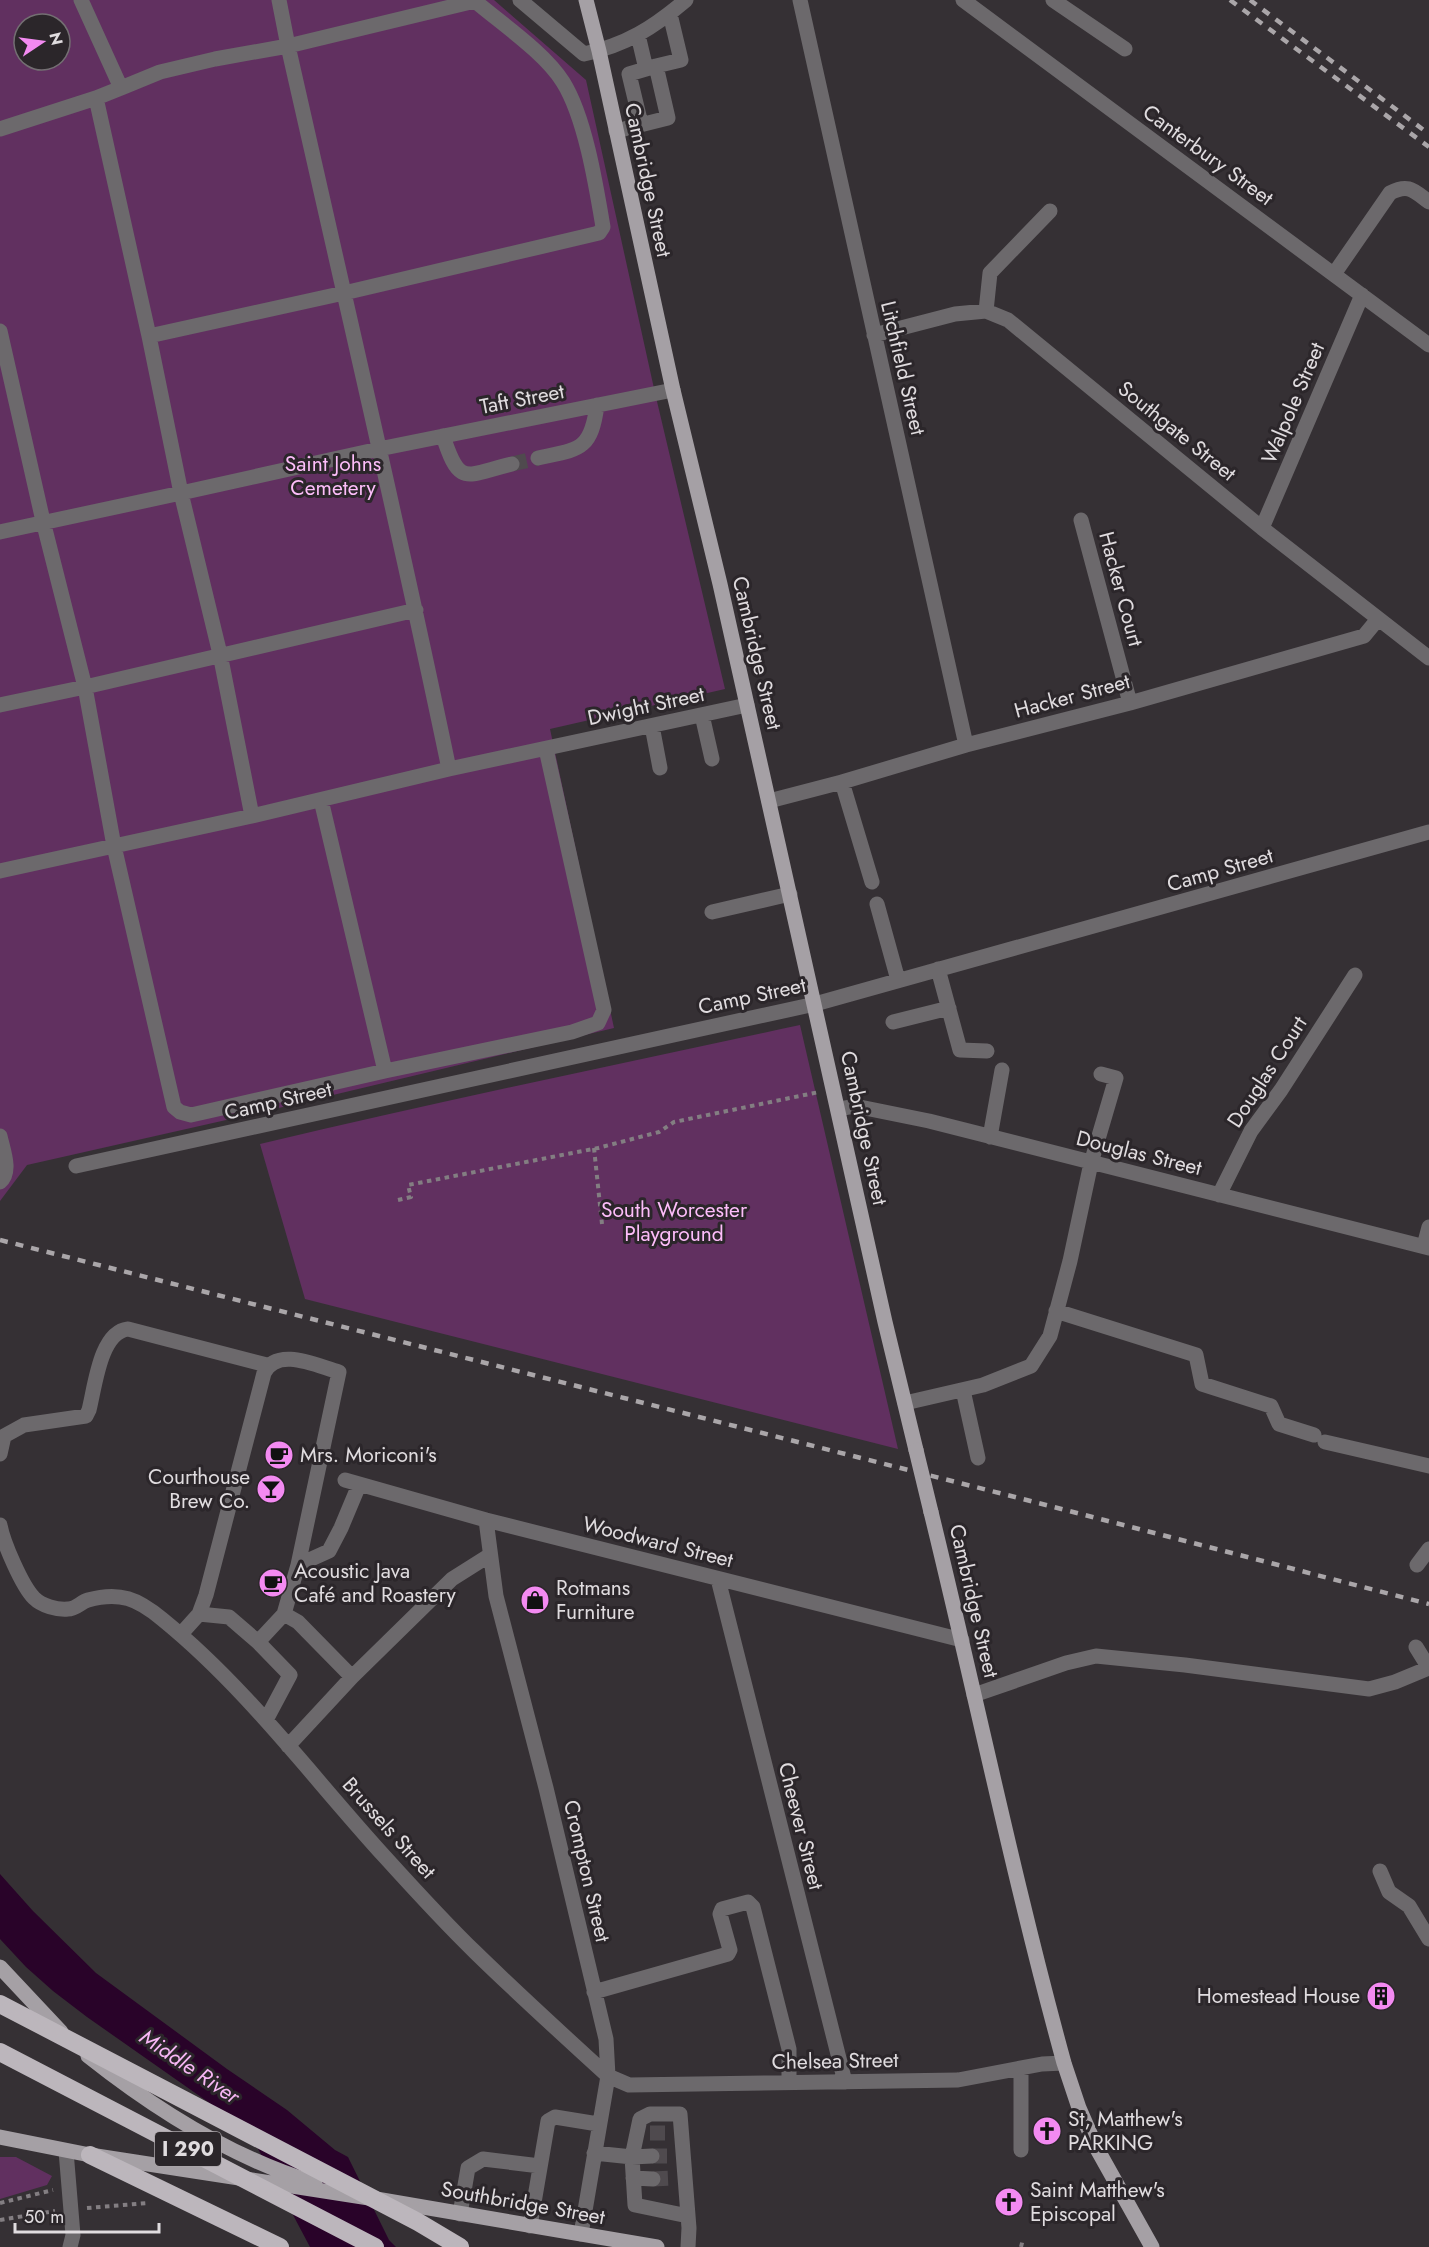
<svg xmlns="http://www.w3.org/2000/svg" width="1429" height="2247" viewBox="0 0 1429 2247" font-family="Jost,sans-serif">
  <rect width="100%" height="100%" fill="#353034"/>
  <!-- green -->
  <path fill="#613060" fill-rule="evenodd" d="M0,0H494L586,80L655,393L725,689L550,729L614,1028L266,1111L27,1165L0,1201ZM24,24H60V60H24Z
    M800,1025L898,1449L305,1299L260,1144C440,1101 620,1064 800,1025Z
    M0,2157H16L52,2176L47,2185L0,2199Z"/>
  <!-- water -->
  <path fill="#290329" d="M0,1874L33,1911L96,1973L227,2069L287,2110L335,2150L348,2157L389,2240L396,2247H310L248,2130L87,2017L53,1991L26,1967L0,1939Z"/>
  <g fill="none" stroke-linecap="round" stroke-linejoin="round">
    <!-- minor-tunnel -->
    <path stroke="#4f4a4e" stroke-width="15" stroke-dasharray="15 8" stroke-linecap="butt" d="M512,464L538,458
      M650,2133H672
      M652,2156H673
      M653,2179L674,2178"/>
    <!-- path -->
    <path stroke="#837e82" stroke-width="4" stroke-dasharray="4.5 4.5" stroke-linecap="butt" d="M594,1148L602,1224
      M398,1200L411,1197L408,1185L598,1148L659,1132L674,1122L819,1092
      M0,2203L53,2190
      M87,2208L148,2203
      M0,2220L55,2211
      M1021,2247L1023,2239"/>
    <!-- minor -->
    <path stroke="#6c696c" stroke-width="15" d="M81,0L121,88L160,72L215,59L288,46L279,0
      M520,0L584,54C626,45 653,28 686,0
      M800,0L966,745
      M963,0L1429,345
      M1053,0L1125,49
      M475,1C502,24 545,53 563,82C585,117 596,185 603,227L599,233L344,293L288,46Z
      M638,35L646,69
      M656,66L681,60L670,14
      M121,88L96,98L149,336
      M0,129L96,98
      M616,131L668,118L656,66L629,74L641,124
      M1334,274L1390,193C1409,183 1414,191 1429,202
      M986,311L990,273L1050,211
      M0,331L43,521L85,687L114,846L0,871
      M874,335L955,314L986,311L1008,320L1262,528L1429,658
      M443,436C460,488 465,475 512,464
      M538,458C579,449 591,451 597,405
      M1081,520L1130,703
      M1262,528L1362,295
      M0,532L181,493L220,654L252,816L114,846L174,1107L180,1112L191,1115L385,1071
      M0,705L85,687L416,610
      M702,715L712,759
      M652,726L660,768
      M449,769C416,610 380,451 344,293L149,336L181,493L379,449L673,390
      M842,782L872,882
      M321,800L385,1071L572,1032L598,1023L604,1010L546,749
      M769,801L842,782L966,745L1130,703L1364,636L1378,619
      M252,816L449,769L747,705
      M877,904L898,980
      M712,912L790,894
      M938,969L960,1050L987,1051
      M893,1022L949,1008
      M839,1109L855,1106L929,1121L1429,1248
      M0,1136C3,1150 12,1172 0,1182
      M990,1137L1002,1070
      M76,1166L815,1004L1429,832
      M1219,1195L1251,1131L1281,1090L1355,975
      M1424,1246L1429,1227
      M1056,1311L1196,1355L1202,1384L1271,1406L1279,1424L1314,1435
      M963,1390L978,1458
      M905,1403L983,1385L1031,1366L1050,1336L1070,1261L1091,1163L1116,1078L1101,1074
      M1325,1442L1429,1466
      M0,1454L4,1436L24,1425L86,1416L89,1410C95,1387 100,1332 128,1329L267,1365
      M345,1480L486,1520L962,1640
      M486,1520L496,1596L546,1788L606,2039L608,2076L581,2234
      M0,1525C3,1542 22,1586 34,1598C42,1606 57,1610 68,1609C76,1609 81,1602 88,1600C120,1591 138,1599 162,1619C247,1688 312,1777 385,1857C414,1889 444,1922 475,1952C518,1994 563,2035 608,2076L629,2085L958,2080L1042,2064L1064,2063
      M1417,1565L1429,1549
      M718,1579L845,2082
      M199,1614L229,1617L258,1642L290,1675L266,1720
      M284,1614L298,1622L352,1677
      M181,1634L199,1614L206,1595L264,1373C277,1346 317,1366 339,1372L298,1565
      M258,1642L284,1614L298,1565L329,1551L341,1528L359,1485
      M1416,1647L1429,1668
      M974,1695L1066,1663L1096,1656L1185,1665L1369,1689L1395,1682L1429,1668
      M288,1746L352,1677L452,1579L490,1555
      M1380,1871L1389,1892L1409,1906L1429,1939
      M594,1992L728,1954L730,1950L720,1914L722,1909L748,1902L753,1907L789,2049V2083
      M1021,2150V2068
      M66,2151L73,2235L70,2247
      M594,2153L632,2157L640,2119L650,2114H680L689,2228L688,2247
      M652,2156L632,2157L635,2205L688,2216
      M633,2178L653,2179
      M460,2214L468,2168L483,2159L540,2166
      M530,2226L548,2121L555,2117L598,2124"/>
    <!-- major -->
    <path stroke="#a5a0a5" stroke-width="15" d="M586,0L599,51L673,390L720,584L885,1322L916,1450
      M931,1512C976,1696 1014,1881 1064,2063L1079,2108L1096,2147L1152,2247
      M0,1967L61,2032
      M88,2056C156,2110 232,2158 315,2183
      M0,2137L90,2155L382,2200L657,2247"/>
    <!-- highway -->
    <path stroke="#bcb6bc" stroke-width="18" d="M90,2155L280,2247"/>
    <!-- rail -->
    <path stroke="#aaa6a9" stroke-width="4.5" stroke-dasharray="8 8" stroke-linecap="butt" d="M1230,0L1429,147
      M1250,0L1429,134
      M0,1240L1019,1498L1429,1604"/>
    <!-- major-bridge -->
    <path stroke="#a5a0a5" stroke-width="15" d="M916,1450L931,1512"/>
    <!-- highway-bridge -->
    <path stroke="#bcb6bc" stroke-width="18" d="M0,2004L418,2222L460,2247
      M0,2052L375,2247"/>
  </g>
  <!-- icons -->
  <defs>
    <g id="cafe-disc" transform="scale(1.5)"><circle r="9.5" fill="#f38af1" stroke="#2b262a"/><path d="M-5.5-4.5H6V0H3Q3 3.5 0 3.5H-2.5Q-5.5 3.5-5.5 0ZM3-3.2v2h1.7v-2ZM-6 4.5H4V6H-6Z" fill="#111"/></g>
    <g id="bar-disc" transform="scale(1.5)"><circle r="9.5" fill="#f38af1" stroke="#2b262a"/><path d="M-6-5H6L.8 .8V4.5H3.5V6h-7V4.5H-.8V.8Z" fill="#111"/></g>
    <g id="shop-disc" transform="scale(1.5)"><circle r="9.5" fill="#f38af1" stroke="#2b262a"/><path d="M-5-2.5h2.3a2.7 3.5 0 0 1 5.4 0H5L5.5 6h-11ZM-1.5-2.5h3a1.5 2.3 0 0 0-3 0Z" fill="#111"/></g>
    <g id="building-disc" transform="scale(1.5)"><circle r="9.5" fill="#f38af1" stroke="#2b262a"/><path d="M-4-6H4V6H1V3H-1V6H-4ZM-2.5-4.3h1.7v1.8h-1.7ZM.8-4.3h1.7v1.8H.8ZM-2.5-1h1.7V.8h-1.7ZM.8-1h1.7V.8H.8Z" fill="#111"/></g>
    <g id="church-disc" transform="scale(1.5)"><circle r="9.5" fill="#f38af1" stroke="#2b262a"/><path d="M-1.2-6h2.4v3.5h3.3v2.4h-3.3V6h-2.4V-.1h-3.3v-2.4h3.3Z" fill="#111"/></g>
  </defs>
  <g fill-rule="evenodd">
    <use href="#cafe-disc" x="279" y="1455"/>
    <use href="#bar-disc" x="271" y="1489"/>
    <use href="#cafe-disc" x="273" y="1583"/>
    <use href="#shop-disc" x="535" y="1600"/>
    <use href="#building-disc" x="1381" y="1996"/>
    <use href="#church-disc" x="1047" y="2131"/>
    <use href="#church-disc" x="1009" y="2202"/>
  </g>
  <g text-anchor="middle" stroke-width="6" stroke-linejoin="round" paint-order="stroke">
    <!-- shield labels -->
    <rect fill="#2b262a" stroke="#aaa5a9" stroke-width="1.5" x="155" y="2132" width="66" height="34" rx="4.5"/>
    <g font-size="20" font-weight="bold" fill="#e0dcdf">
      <text x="188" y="2156">I 290</text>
    </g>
    <!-- street labels -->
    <g font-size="21" fill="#e0dcdf" stroke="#2b262a">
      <text transform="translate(1208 155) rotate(36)" y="7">Canterbury Street</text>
      <text transform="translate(648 180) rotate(78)" y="7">Cambridge Street</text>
      <text transform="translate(903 368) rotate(77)" y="7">Litchfield Street</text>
      <text transform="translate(522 399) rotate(-11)" y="7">Taft Street</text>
      <text transform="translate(1293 403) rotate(-67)" y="7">Walpole Street</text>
      <text transform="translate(1177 431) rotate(39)" y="7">Southgate Street</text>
      <text transform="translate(1121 589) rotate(75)" y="7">Hacker Court</text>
      <text transform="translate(757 653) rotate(77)" y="7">Cambridge Street</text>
      <text transform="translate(1072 696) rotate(-15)" y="7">Hacker Street</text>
      <text transform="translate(646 706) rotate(-12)" y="7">Dwight Street</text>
      <text transform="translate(1220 870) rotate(-16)" y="7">Camp Street</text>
      <text transform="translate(752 996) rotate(-12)" y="7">Camp Street</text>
      <text transform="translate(1267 1072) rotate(-57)" y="7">Douglas Court</text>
      <text transform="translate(278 1101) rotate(-13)" y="7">Camp Street</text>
      <text transform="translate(864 1128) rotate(78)" y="7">Cambridge Street</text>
      <text transform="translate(1139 1153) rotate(14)" y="7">Douglas Street</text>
      <text transform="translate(658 1542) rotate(14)" y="7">Woodward Street</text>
      <text transform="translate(974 1601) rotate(77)" y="7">Cambridge Street</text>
      <text transform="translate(801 1826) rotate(76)" y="7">Cheever Street</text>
      <text transform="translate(389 1828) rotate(48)" y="7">Brussels Street</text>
      <text transform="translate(587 1871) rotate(77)" y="7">Crompton Street</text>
      <text transform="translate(835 2061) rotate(-1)" y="7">Chelsea Street</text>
      <text transform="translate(523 2203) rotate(10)" y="7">Southbridge Street</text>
    </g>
    <!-- park labels -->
    <g font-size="21" fill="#fdbdfa" stroke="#2b262a">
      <text x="333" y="471">Saint Johns<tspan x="333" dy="24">Cemetery</tspan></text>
      <text x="674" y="1217">South Worcester<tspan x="674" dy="24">Playground</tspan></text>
    </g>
    <!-- poi labels -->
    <g font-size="21" fill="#e0dcdf" stroke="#2b262a" text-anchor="start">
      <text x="300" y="1462">Mrs. Moriconi's</text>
      <text x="250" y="1484" text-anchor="end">Courthouse<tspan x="250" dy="24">Brew Co.</tspan></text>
      <text x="294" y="1578">Acoustic Java<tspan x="294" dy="24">Café and Roastery</tspan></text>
      <text x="556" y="1595">Rotmans<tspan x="556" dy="24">Furniture</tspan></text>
      <text x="1360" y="2003" text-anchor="end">Homestead House</text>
      <text x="1068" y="2126">St, Matthew's<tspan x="1068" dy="24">PARKING</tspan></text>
      <text x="1030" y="2197">Saint Matthew's<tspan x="1030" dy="24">Episcopal</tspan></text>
    </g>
    <!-- water labels -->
    <g font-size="22" font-style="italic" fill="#f7b7f5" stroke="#2b262a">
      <text transform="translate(190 2066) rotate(34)" y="8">Middle River</text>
    </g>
  </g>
  <!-- north arrow -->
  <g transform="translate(42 42) rotate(77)"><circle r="28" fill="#2b262a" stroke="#736f72" stroke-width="1.5"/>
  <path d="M0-4.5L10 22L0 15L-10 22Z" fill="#f38af1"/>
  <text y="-9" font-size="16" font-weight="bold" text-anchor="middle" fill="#e0dcdf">N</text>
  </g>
  <!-- scale -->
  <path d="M15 2223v9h144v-9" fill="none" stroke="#e0dcdf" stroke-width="3"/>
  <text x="24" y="2223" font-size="18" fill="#e0dcdf" stroke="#2b262a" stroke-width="4.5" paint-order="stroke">50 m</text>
</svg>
